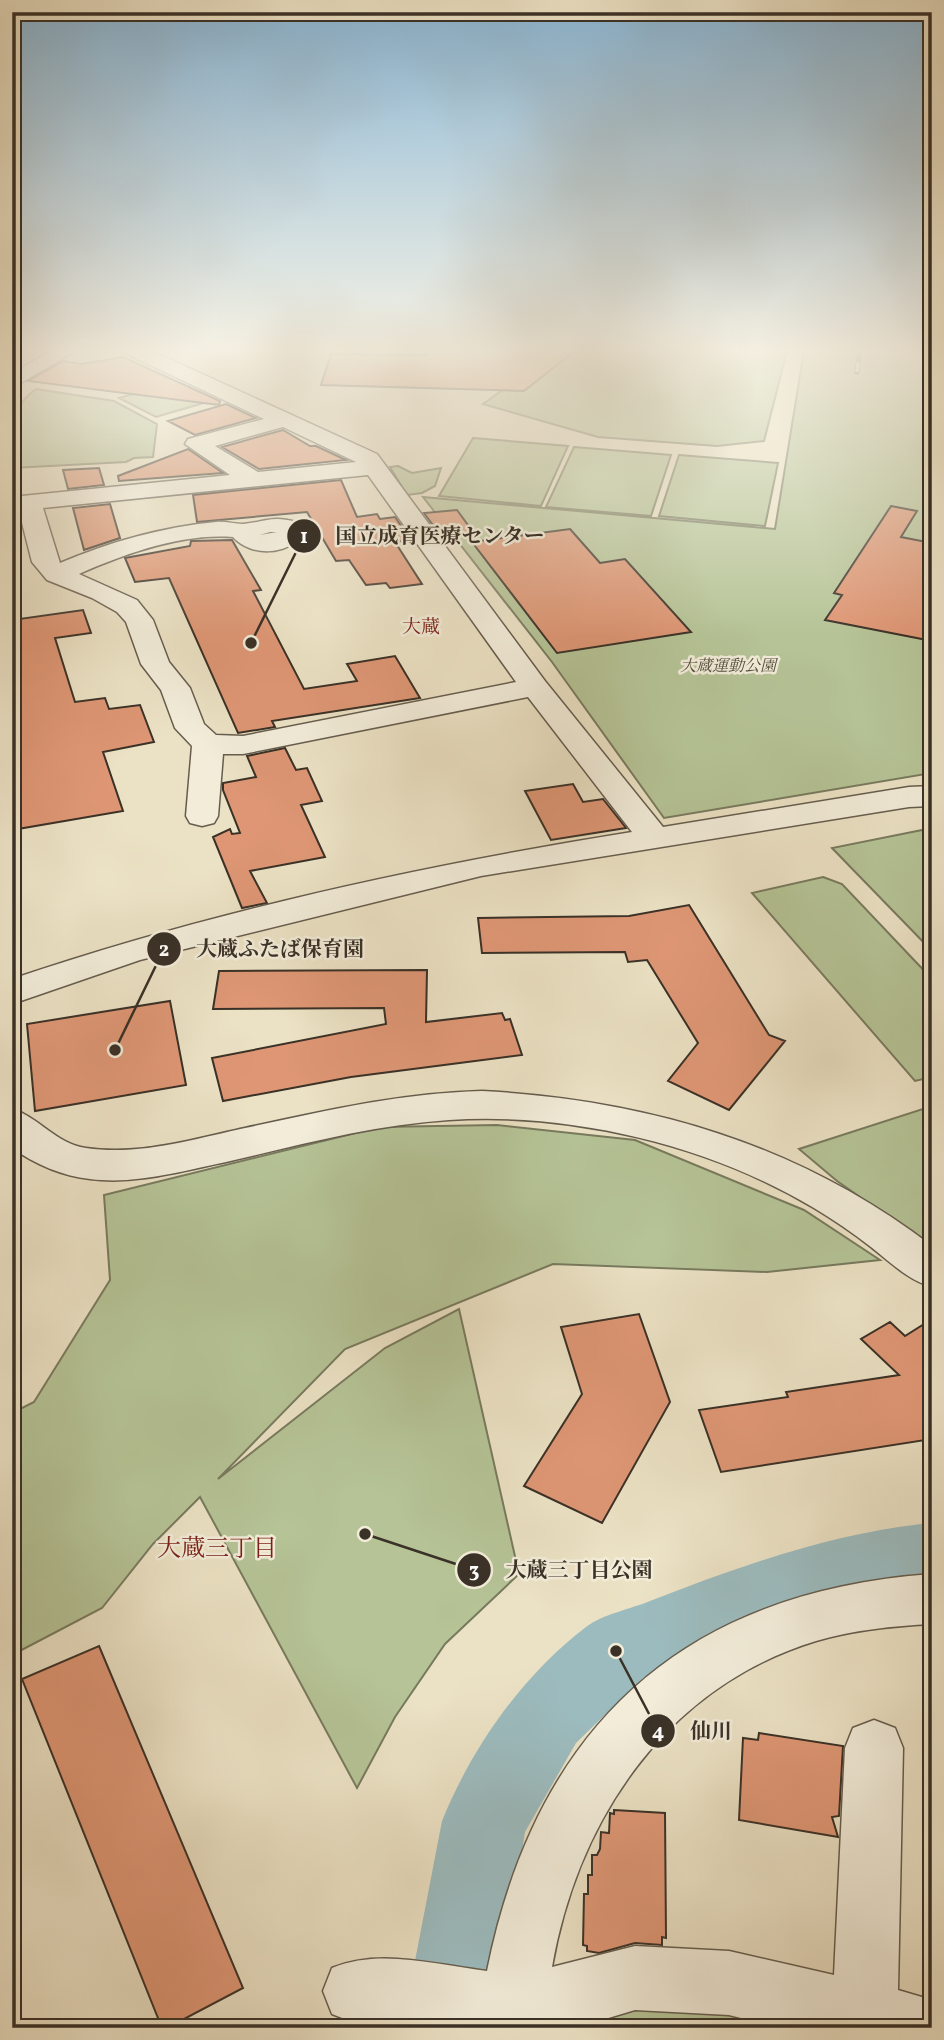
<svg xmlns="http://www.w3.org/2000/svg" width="944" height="2040" viewBox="0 0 944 2040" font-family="Vollkorn,'Noto Serif JP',serif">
  <rect width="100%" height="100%" fill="#ebe1c4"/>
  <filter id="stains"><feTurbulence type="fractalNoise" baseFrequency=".00286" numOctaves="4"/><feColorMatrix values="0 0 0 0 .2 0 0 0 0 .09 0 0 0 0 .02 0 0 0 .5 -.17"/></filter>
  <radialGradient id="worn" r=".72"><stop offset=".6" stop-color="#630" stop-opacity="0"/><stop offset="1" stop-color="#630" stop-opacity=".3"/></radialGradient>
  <!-- green -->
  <path fill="#b5c396" stroke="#787a5e" stroke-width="2" d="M556,351H787L764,441L717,446L598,437L483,404Z
    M804,351H932V773L664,818L552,662L423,497L775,529Z
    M36,389L114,401L157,424L153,457L134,458L126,462L12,468C12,438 9,407 36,389Z
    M147,390L214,400L156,417L119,398Z
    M473,438L568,446L541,506L439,496Z
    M574,447L671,455L651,516L546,507Z
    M679,455L778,463L765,526L659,516Z
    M398,466L412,473L441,468L435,486L422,493L407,495L390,467Z
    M932,828V951L832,848Z
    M823,877L842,884L932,979V1077L915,1081L752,893Z
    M932,1106V1247L837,1181L799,1149Z
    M497,1125L635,1140L804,1210L880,1260L767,1272L553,1264L345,1349L218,1479L385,1348L459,1309L519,1574L445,1644L395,1717L357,1788L200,1497L153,1544L102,1608L12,1655V1413L34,1402L110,1280L104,1195L380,1127Z
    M637,2002L730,2008L816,2028H546Z"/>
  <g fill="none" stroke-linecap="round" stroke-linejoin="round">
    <!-- river -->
    <path fill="#9cbbbe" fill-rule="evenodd" d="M932,1523V1589L900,1592L760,1629L644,1677L576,1743L525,1832L494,2028H402L442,1821C472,1747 522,1676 586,1627C603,1614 631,1609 650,1601C740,1566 835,1532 932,1523Z"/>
  </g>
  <!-- building -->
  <path fill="#de9674" stroke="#3a3127" stroke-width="2" d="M428,351H575L524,391L321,385L331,354L427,355Z
    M123,357L220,401L219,405L28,381L63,361L81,364Z
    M226,404L256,418L195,435L168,421Z
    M283,430L310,446H316L346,460L259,469L222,447Z
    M188,449L223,473L119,481L118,476Z
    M99,468L104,485L68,489L63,470Z
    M341,480L357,517L377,514L380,519L395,517L411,540L395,542L422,584L390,588L386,583L366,585L349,560L336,561L307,512L197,522L193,495Z
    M110,504L120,538L84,550L73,508Z
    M891,506L917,511L901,537L932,543V641L825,620L842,595L834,593Z
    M457,510L473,532L441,536L424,513Z
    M570,529L600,563L625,559L691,632L557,653L472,542Z
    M232,540L261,590L253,591L304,689L357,681L347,664L395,656L420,698L272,721L275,727L238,733L169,578L135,582L125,558L190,546L191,541Z
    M83,610L91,633L55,638L75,702L105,698L109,709L140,705L154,742L103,752L123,811L12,830V620Z
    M285,748L296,770L307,768L322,801L301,805L325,857L250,871L267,903L242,908L213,837L230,829L232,834L240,833L223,790V783L256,777L247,756Z
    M573,784L583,802L603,799L626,828L551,840L525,791Z
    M689,905L769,1035L785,1041L729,1110L668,1081L698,1043L647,960L628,962L625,952L482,953L478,918L629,916Z
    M427,970L426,1022L502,1013L505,1020L510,1019L522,1055L351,1077L223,1101L212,1058L386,1024L384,1008L213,1009L219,971Z
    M170,1001L186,1085L35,1111L27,1024Z
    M639,1314L670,1402L602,1523L524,1486L582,1394L561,1327Z
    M932,1319V1439L721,1472L699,1410L788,1397L786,1392L899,1375L861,1339L890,1322L905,1336Z
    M99,1646L243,1988L167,2028H162L22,1679Z
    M759,1733L843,1746L839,1816L832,1817L838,1837L739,1820L743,1738L758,1740Z
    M614,1810L665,1813L666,1938L662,1937V1945L635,1943L599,1953L587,1951V1946L583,1945L584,1894H588V1875H592V1855H597L600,1849L601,1832L609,1833L610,1813L614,1814Z"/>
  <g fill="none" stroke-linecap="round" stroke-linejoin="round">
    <!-- minor casing -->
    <g stroke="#665d4e" stroke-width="3">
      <path id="minor" d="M51,351H75L12,388V373Z
        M126,351H152L377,454L545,681L663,827L909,787L932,786V806L909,807L481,876L140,960L12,1004V979C212,911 425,865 632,832L528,697L243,754H223L218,816L214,823L202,826L190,823L186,816L192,746L175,728L161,690L141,664L126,622L117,612L92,598L47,580L32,562L19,511H12V497L230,475L185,444L188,439L264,419L129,355ZM283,427L356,462L258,472L215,446ZM368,475L516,682L243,736L216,735L204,724L190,688L169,662L153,620L137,600L79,574C124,554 182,533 233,537C251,557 288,556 304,533L296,522C272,515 265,522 243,524C234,524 225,521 216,522C163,527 109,542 60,563L43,508ZM270,532H277L260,535Z
        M482,1091C648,1100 798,1144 932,1246V1287C908,1280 890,1262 871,1247C853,1233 834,1220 814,1208C709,1145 571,1112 449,1120C373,1125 299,1145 226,1162C182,1171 135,1185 90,1179C62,1176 35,1164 12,1148V1109C39,1117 56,1144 86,1148C139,1156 194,1139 245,1128C324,1111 401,1093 482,1091Z
        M932,1574V1624C893,1626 853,1630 816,1641C666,1687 578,1819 552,1967L635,1946L729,1951L834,1975L845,1748L853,1728L874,1720L895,1728L903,1748L898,1990L932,2000V2028H781L729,2015L635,2010L575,2028H422L355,2023L332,2014L323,1991L332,1968C380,1948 437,1965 487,1971C536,1727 682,1592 932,1574Z"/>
    </g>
    <!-- minor -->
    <use href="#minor" fill="#f2ecd9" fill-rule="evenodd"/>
    <!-- rail casing -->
    <g stroke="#3a3127" stroke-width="5">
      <path id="rail" d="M857,372L859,356"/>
    </g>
    <!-- rail -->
    <use href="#rail" stroke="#f2ecd9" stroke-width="3.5" stroke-dasharray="10" stroke-linecap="butt"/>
  </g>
  <!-- sky -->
  <linearGradient id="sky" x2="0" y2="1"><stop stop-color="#89b7d7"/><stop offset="0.55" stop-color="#f6f2e4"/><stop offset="1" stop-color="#f6f2e4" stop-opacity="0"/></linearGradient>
  <rect width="944" height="636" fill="url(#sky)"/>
  <g text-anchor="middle" stroke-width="5" stroke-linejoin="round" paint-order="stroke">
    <!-- far-park labels -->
    <g font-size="16" font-style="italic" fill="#534e3d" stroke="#f2ecd9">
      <text x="728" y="671">大蔵運動公園</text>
    </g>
    <!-- far-quarter labels -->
    <g font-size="19" fill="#7a1f14" stroke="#f2ecd9">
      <text x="421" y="633">大蔵</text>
    </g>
    <!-- near-neighbourhood labels -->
    <g font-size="24" fill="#7a1f14" stroke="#f2ecd9">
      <text x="217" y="1556">大蔵三丁目</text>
    </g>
  </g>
  <!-- callouts -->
  <path fill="none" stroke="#3a3127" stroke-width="2.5" d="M251 643L304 536M115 1050L164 949M365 1534L474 1570M616 1651L658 1731"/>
  <g fill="#3a3127" stroke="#f2ecd9" stroke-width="2.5">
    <circle cx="251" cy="643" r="7"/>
    <circle cx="115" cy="1050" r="7"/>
    <circle cx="365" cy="1534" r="7"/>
    <circle cx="616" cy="1651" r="7"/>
    <circle cx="304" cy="536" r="18"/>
    <circle cx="164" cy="949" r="18"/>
    <circle cx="474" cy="1570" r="18"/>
    <circle cx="658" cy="1731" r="18"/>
  </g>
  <g font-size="21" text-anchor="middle" font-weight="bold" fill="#fff">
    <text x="304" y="543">1</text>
    <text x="164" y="956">2</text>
    <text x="474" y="1577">3</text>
    <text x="658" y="1738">4</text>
  </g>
  <g font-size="21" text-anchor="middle" font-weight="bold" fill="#3a3127" stroke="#f2ecd9" stroke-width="5" stroke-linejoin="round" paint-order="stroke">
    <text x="440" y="543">国立成育医療センター</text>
    <text x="280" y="956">大蔵ふたば保育園</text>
    <text x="579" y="1577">大蔵三丁目公園</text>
    <text x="711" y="1738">仙川</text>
  </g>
  <!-- margin -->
  <rect width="944" height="2040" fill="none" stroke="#ebe1c4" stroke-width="42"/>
  <rect x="14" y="14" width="916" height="2012" fill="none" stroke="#3a3127" stroke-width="3.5"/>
  <rect x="21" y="21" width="902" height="1998" fill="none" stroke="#3a3127" stroke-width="2"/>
  <rect width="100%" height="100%" filter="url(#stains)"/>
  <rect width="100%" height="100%" fill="url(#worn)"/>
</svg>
